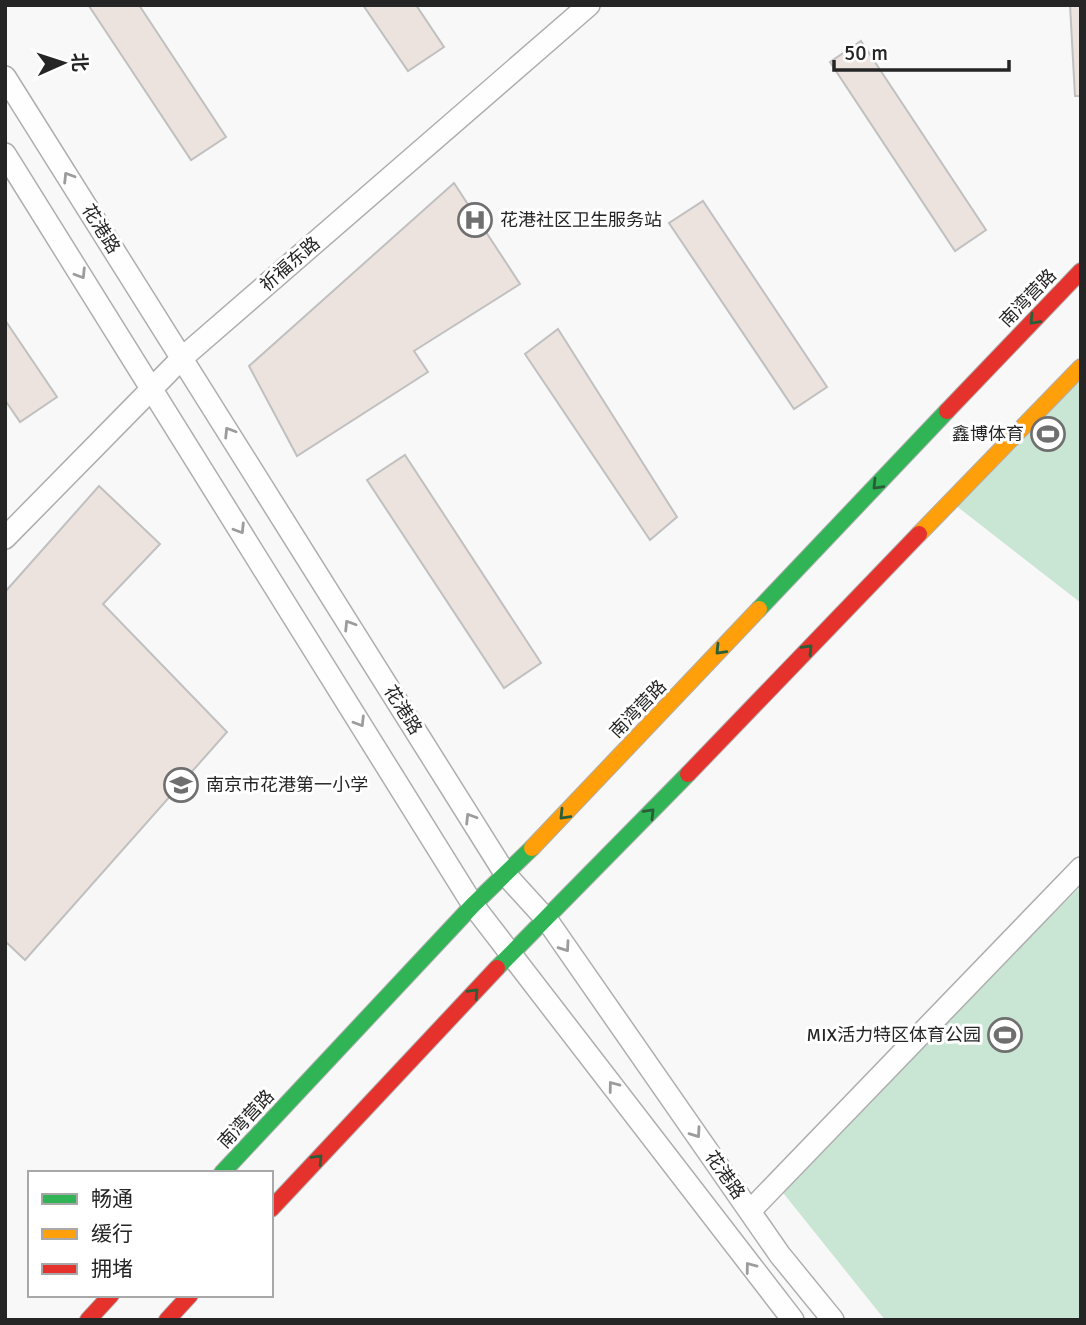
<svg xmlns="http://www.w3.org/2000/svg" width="1086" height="1325" viewBox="0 0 1086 1325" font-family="Signika,'Noto Sans SC',sans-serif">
  <rect width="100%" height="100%" fill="#f8f8f9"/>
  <!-- green -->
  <path fill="#c9e5d4" d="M1081,367V603L950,501Z
    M1081,886V1320H885L776,1184Z"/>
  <!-- building -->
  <path fill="#ece2de" stroke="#c1c0c0" stroke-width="2" d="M139,5L226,137L191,160L89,6Z
    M363,5H416L444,47L408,71Z
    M1070,5H1081V96H1075Z
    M861,41L986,230L955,251L830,62Z
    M454,183L520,284L414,351L428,372L297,456L249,366Z
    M703,201L827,387L794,409L669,223Z
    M5,320L57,397L20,422L5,400Z
    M558,329L677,517L650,540L525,354Z
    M405,455L541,663L504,688L367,480Z
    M99,486L160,544L103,604L227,732L25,960L5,941V592Z"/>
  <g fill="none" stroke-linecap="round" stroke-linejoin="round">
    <!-- street casing -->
    <g stroke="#aeaeaf" stroke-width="24">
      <path id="street" d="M5,77L506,875L547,920L780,1255L833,1320
        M5,154L473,905L793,1320
        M5,538L182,358L589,5
        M750,1211L1081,868"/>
    </g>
    <!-- fast casing -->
    <g stroke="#aeaeaf" stroke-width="18">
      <path id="fast" d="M759,609L947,411
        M497,968L688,774
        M222,1173L473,905L532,848"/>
    </g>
    <!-- slow casing -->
    <g stroke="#aeaeaf" stroke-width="18">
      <path id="slow" d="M919,534L1081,367
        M532,848L759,609"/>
    </g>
    <!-- jam casing -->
    <g stroke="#aeaeaf" stroke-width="18">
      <path id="jam" d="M947,411L1081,271
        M688,774L919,534
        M271,1209L497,968
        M88,1320L111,1295
        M167,1320L190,1295"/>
    </g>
    <!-- street -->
    <use href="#street" stroke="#fefefe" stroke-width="21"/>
    <!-- fast -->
    <use href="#fast" stroke="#30b455" stroke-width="16"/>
    <!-- slow -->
    <use href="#slow" stroke="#ff9f0a" stroke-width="16"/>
    <!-- jam -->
    <use href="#jam" stroke="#e5322d" stroke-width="16"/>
  </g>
  <!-- one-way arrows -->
  <defs><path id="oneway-chevron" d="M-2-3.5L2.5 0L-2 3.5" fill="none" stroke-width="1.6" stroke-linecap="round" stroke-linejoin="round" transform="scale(1.75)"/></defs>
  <g stroke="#9c9c9d">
    <use href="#oneway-chevron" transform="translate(68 177) rotate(-122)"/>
    <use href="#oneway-chevron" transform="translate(81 274) rotate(58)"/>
    <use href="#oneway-chevron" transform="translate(229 432) rotate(-122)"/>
    <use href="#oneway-chevron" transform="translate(240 529) rotate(58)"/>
    <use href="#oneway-chevron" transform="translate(349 625) rotate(-122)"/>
    <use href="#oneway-chevron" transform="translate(360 722) rotate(58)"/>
    <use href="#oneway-chevron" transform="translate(470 818) rotate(-122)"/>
    <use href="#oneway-chevron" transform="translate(565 947) rotate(55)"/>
    <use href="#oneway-chevron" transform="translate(613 1086) rotate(-127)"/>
    <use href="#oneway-chevron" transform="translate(696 1133) rotate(55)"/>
    <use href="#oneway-chevron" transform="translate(750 1267) rotate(-127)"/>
  </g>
  <g stroke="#295e39">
    <use href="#oneway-chevron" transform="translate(1034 320) rotate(134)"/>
    <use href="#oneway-chevron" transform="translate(877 485) rotate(134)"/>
    <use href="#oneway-chevron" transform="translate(808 649) rotate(-46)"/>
    <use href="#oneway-chevron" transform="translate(720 650) rotate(134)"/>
    <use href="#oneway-chevron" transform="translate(650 813) rotate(-46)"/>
    <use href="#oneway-chevron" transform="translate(564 815) rotate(134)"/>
    <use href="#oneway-chevron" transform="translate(474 993) rotate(-47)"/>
    <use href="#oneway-chevron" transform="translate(318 1159) rotate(-47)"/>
  </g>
  <!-- icons -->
  <defs>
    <g id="hospital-ring" transform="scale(1.75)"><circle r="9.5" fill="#fff" stroke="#6f6f70" stroke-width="1.5"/><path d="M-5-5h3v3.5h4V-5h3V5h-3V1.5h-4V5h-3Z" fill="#6f6f70"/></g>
    <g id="stadium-ring" transform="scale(1.75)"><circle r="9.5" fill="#fff" stroke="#6f6f70" stroke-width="1.5"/><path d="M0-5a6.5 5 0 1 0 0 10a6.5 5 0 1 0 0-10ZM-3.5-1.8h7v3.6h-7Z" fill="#6f6f70"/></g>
    <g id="school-ring" transform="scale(1.75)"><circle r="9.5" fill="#fff" stroke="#6f6f70" stroke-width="1.5"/><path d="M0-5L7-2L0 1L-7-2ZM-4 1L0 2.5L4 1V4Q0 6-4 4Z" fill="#6f6f70"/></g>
  </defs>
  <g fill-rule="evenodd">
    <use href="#hospital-ring" x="475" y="220"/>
    <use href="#stadium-ring" x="1048" y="434"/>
    <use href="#school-ring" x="181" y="785"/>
    <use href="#stadium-ring" x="1005" y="1035"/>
  </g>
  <g text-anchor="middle" stroke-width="6" stroke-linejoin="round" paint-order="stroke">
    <!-- poi labels -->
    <g font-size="18" fill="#252526" stroke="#fff" text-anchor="start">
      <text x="500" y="226">花港社区卫生服务站</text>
      <text x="1024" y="440" text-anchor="end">鑫博体育</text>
      <text x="206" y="791">南京市花港第一小学</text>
      <text x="981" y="1041" text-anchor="end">MIX活力特区体育公园</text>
    </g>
    <!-- street labels -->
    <g font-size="18" fill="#252526" stroke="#fff">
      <text transform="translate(101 229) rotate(58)" y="6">花港路</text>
      <text transform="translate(290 264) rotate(-41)" y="6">祈福东路</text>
      <text transform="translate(1028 298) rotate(-46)" y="6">南湾营路</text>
      <text transform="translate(638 709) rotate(-46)" y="6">南湾营路</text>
      <text transform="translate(403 710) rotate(58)" y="6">花港路</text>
      <text transform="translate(246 1119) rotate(-47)" y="6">南湾营路</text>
      <text transform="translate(725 1175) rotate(55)" y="6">花港路</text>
    </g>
  </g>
  <!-- border -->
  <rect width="1086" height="1325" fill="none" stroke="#252526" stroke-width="14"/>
  <!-- legend -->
  <rect x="28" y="1171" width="245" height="126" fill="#ffffff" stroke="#a8a8a8" stroke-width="2"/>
  <rect x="42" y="1194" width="35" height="10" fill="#30b455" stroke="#a8a8a8" stroke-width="2"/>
  <text x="91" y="1206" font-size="21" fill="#252526">畅通</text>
  <rect x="42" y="1229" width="35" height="10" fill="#ff9f0a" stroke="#a8a8a8" stroke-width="2"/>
  <text x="91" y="1241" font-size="21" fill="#252526">缓行</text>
  <rect x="42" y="1264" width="35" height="10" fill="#e5322d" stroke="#a8a8a8" stroke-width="2"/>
  <text x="91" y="1276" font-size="21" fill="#252526">拥堵</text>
  <!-- north arrow -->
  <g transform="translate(63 63) rotate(87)" stroke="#ffffff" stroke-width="5" paint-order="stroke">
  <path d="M0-5L12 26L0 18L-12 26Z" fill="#252526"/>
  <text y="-10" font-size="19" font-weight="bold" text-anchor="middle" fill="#252526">北</text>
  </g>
  <!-- scale -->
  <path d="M834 60v10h175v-10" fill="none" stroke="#252526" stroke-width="3.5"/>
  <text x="844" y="60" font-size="21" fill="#252526" stroke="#ffffff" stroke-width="5" paint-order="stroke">50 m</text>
</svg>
